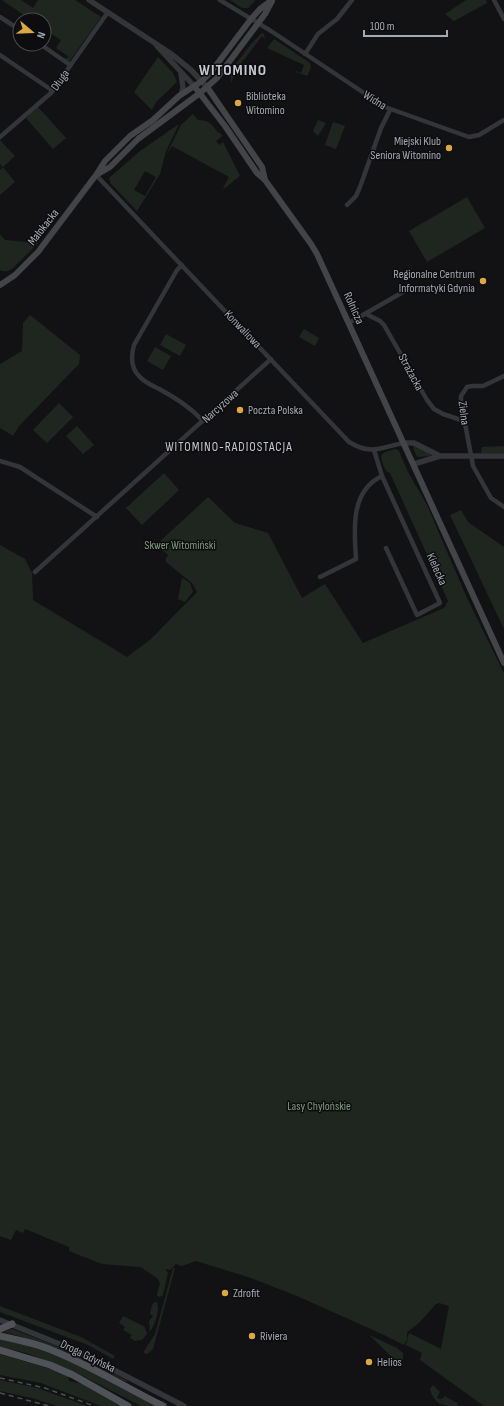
<svg xmlns="http://www.w3.org/2000/svg" width="504" height="1406" viewBox="0 0 504 1406" font-family="'Sofia Sans Condensed',sans-serif">
  <rect width="100%" height="100%" fill="#121214"/>
  <!-- green -->
  <path fill="#1f2620" fill-rule="evenodd" d="M2,0H21L33,8L38,0H75L101,17L69,62L64,59L69,57L56,48L61,40L44,29V20H31Z
    M230,0H255V1L248,8H242Z
    M466,0H486L487,3L454,21L445,14Z
    M262,33L264,34L265,39L262,36L244,60H243L239,67L238,66L231,83V70L251,44Z
    M274,39L310,63L311,68L307,76L296,72V71L301,73L304,65L267,48Z
    M158,57L173,73L177,82L156,102L152,110L134,92Z
    M38,107L66,138L53,149L26,118Z
    M193,114L198,120C209,120 212,124 218,133H220L222,136L216,141L219,145L223,142L240,176L225,188H223L229,177L172,146L166,155L181,125Z
    M318,120L326,123L318,136L313,131Z
    M333,122L345,126L336,149L325,145Z
    M179,124L166,151L160,174L137,211L111,184L109,178L140,151ZM145,171L156,177L145,196L134,190Z
    M0,140L15,156L3,167L15,182L0,195V170L3,167L0,164Z
    M467,197L485,228L427,262L409,231Z
    M0,234L5,240L38,243L12,269C8,272 4,272 0,270Z
    M30,315L80,355L79,364L19,426L13,436L0,428V364L22,351L23,323Z
    M304,329L319,338L315,346L299,337Z
    M166,334L186,345L180,356L160,345Z
    M155,347L171,356L163,370L147,361Z
    M59,403L73,417L47,443L33,430Z
    M77,426L94,445L83,454L66,436Z
    M414,446L430,453L431,456L417,457L413,448Z
    M504,446V453H481L482,447Z
    M396,449L399,451L408,472L427,505L467,598L504,673V1406H484L420,1360L422,1353L406,1345L409,1333L441,1349L449,1306L439,1303L436,1304L419,1323L407,1332V1339L404,1345L382,1334L297,1296L248,1277L196,1261L182,1266L176,1264L170,1270L165,1269L168,1273L163,1295L160,1297L157,1296V1294L160,1283L157,1278L140,1267L102,1264L69,1251V1247L25,1229L23,1233L16,1230L11,1240L0,1236V545L25,559L32,573L33,600L127,657L151,639L197,592L192,583L167,563L165,560L168,555L156,545L208,497L235,523L268,533L302,598L325,584L363,643L444,608L448,601L390,473L386,471C379,455 378,453 396,449Z
    M164,473L179,490L142,525L126,508Z
    M461,510L468,522L504,547V629L450,515Z
    M182,578L190,583L193,592L185,602L178,599Z
    M173,1268H175L153,1349L147,1354L144,1353V1351L155,1334Z
    M155,1302H157C160,1312 155,1323 150,1332L149,1321L153,1316L150,1314L152,1305Z
    M0,1306L81,1337L115,1356L113,1359L88,1345L0,1312Z
    M123,1316L145,1327L147,1334L142,1340L135,1341L130,1338L132,1335L123,1330L125,1327L119,1323Z
    M12,1329L67,1350L128,1381L126,1382C86,1361 47,1342 3,1332Z
    M369,1335L397,1348L403,1353V1359L400,1362L396,1361Z
    M0,1339C19,1344 38,1348 56,1356C91,1369 123,1389 156,1406H141L73,1371L26,1353L0,1347Z
    M0,1354L50,1369L68,1376L69,1381L83,1384L122,1406H101L41,1383L0,1375Z
    M0,1380L37,1388L87,1406H57L32,1398L0,1391Z
    M433,1385L440,1392L437,1397L439,1399H442L445,1396L458,1404L457,1406C442,1406 434,1404 430,1389Z"/>
  <g fill="none" stroke-linecap="round" stroke-linejoin="round">
    <!-- minor -->
    <path stroke="#343538" stroke-width="4.5" d="M220,0L271,31L385,107L469,137L479,135L504,120
      M494,0L504,19
      M0,17L20,30
      M40,44L70,65
      M305,54L318,34L337,19L352,0
      M0,55L53,91
      M0,137L51,93L108,12
      M96,175L349,442C372,456 381,447 404,443
      M347,205L356,196L360,187L381,128L390,110
      M182,265L177,270L134,345C131,356 131,369 140,377C145,383 154,386 161,390C177,399 190,407 203,421
      M366,314L380,321L384,325L427,400L434,409L443,414L461,420H464
      M349,323L410,288
      M504,376L483,386H472L467,387L461,396V402L473,466L491,498L504,507
      M374,450L382,476L440,603L417,615L386,548
      M0,461L20,467L97,517
      M35,572L271,359
      M320,577L356,559C354,530 350,491 382,476"/>
    <!-- tertiary -->
    <path stroke="#343538" stroke-width="5.5" d="M89,0L170,53L191,70L207,87
      M157,46L194,86
      M181,95L183,88L181,73
      M404,443H414L440,456
      M414,464L440,456H504
      M0,1320L77,1351L184,1406"/>
    <!-- secondary -->
    <path stroke="#424448" stroke-width="6" d="M194,86L225,126L257,173L265,180L311,244L317,254L504,663
      M207,87L262,167L265,180
      M98,174L110,167L138,139L200,93L217,78L265,14L272,1
      M0,285L15,275L38,252L96,175L105,161L130,136L153,120L179,96L202,81L211,72L251,19L260,9L272,0"/>
    <!-- primary -->
    <path stroke="#505257" stroke-width="7" d="M0,1329L12,1324
      M0,1336C19,1340 38,1344 56,1352C93,1367 127,1388 163,1406
      M0,1350L50,1365L73,1375L128,1406"/>
    <!-- rail -->
    <path stroke="#4d4e53" stroke-width="1.5" stroke-dasharray="5 4" stroke-linecap="butt" d="M0,1378L45,1388L94,1406
      M0,1393L49,1406"/>
  </g>
  <!-- markers -->
  <g fill="#daa944" stroke="#0d0d0f" stroke-width="1.5">
    <circle cx="238" cy="103" r="4"/>
    <circle cx="449" cy="148" r="4"/>
    <circle cx="483" cy="281" r="4"/>
    <circle cx="240" cy="410" r="4"/>
    <circle cx="225" cy="1293" r="4"/>
    <circle cx="252" cy="1336" r="4"/>
    <circle cx="369" cy="1362" r="4"/>
  </g>
  <g text-anchor="middle" stroke-width="3" stroke-linejoin="round" paint-order="stroke">
    <!-- street labels -->
    <g font-size="12" fill="#a6a9b2" stroke="#0d0d0f">
      <text transform="translate(60 80) rotate(-54)" y="4">Długa</text>
      <text transform="translate(375 100) rotate(32)" y="4">Widna</text>
      <text transform="translate(43 227) rotate(-52)" y="4">Małokacka</text>
      <text transform="translate(354 308) rotate(66)" y="4">Rolnicza</text>
      <text transform="translate(243 329) rotate(46)" y="4">Konwaliowa</text>
      <text transform="translate(411 372) rotate(61)" y="4">Strażacka</text>
      <text transform="translate(220 406) rotate(-42)" y="4">Narcyzowa</text>
      <text transform="translate(464 413) rotate(83)" y="4">Zielna</text>
      <text transform="translate(437 569) rotate(66)" y="4">Kielecka</text>
      <text transform="translate(88 1356) rotate(26)" y="4">Droga Gdyńska</text>
    </g>
    <!-- poi labels -->
    <g font-size="12" fill="#a6a9b2" stroke="#0d0d0f" text-anchor="start">
      <text x="246" y="100">Biblioteka<tspan x="246" dy="14">Witomino</tspan></text>
      <text x="441" y="145" text-anchor="end">Miejski Klub<tspan x="441" dy="14">Seniora Witomino</tspan></text>
      <text x="475" y="278" text-anchor="end">Regionalne Centrum<tspan x="475" dy="14">Informatyki Gdynia</tspan></text>
      <text x="248" y="414">Poczta Polska</text>
      <text x="233" y="1297">Zdrofit</text>
      <text x="260" y="1340">Riviera</text>
      <text x="377" y="1366">Helios</text>
    </g>
    <!-- park labels -->
    <g font-size="12" fill="#7f9b81" stroke="#0d0d0f">
      <text x="180" y="549">Skwer Witomiński</text>
      <text x="319" y="1110">Lasy Chylońskie</text>
    </g>
    <!-- neighbourhood labels -->
    <g font-size="13" letter-spacing="1" fill="#c6c8cf" stroke="#0d0d0f">
      <text x="229" y="451">WITOMINO-RADIOSTACJA</text>
    </g>
    <!-- district labels -->
    <g font-size="16" font-weight="bold" letter-spacing="1" fill="#c6c8cf" stroke="#0d0d0f">
      <text x="233" y="75">WITOMINO</text>
    </g>
  </g>
  <!-- north arrow -->
  <g transform="translate(32 32) rotate(109)"><circle r="19" fill="#0d0d0f" stroke="#4a4b50"/>
  <path d="M0-3L7 15L0 10L-7 15Z" fill="#daa944"/>
  <text y="-6" font-size="11" font-weight="bold" text-anchor="middle" fill="#a6a9b2">N</text>
  </g>
  <!-- scale -->
  <path d="M364 30v6h83v-6" fill="none" stroke="#a6a9b2" stroke-width="2"/>
  <text x="370" y="30" font-size="12" fill="#a6a9b2" stroke="#0d0d0f" stroke-width="3" paint-order="stroke">100 m</text>
</svg>
